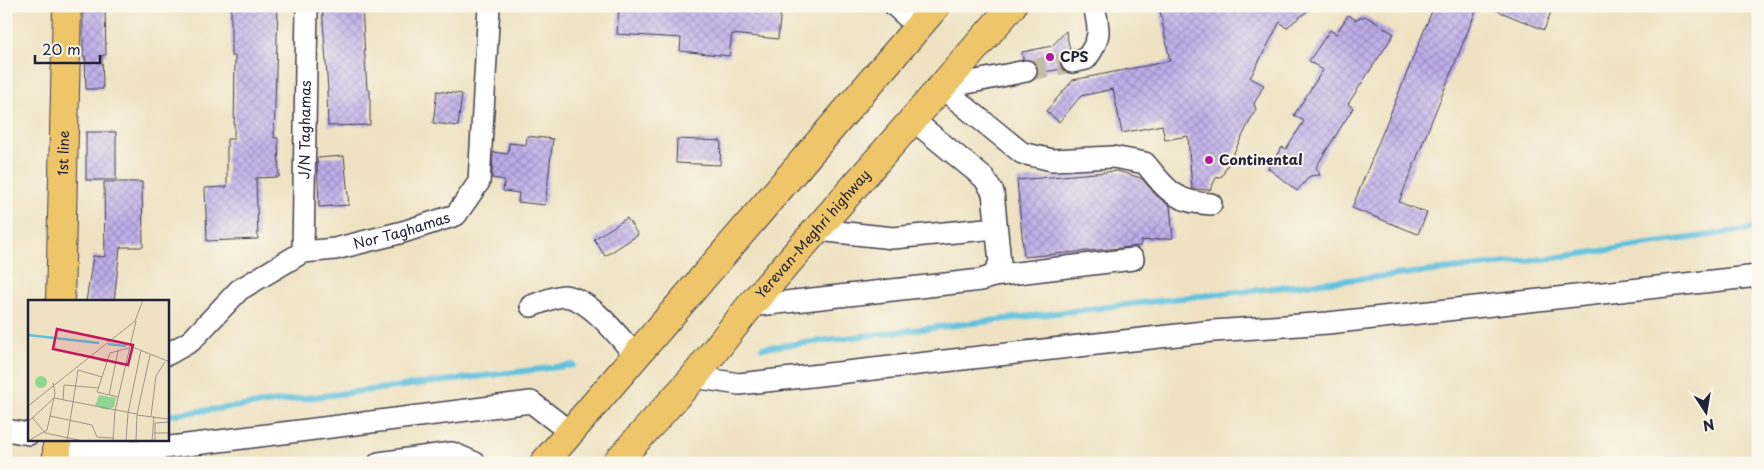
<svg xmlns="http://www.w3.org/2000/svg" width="1764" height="469" viewBox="0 0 1764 469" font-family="'Playpen Sans',sans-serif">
  <defs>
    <pattern id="building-cross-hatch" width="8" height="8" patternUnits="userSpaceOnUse" patternTransform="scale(1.25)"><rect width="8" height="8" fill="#bfadea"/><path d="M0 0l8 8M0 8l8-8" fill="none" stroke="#9b8cbf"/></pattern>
  </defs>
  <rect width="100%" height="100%" fill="#fbf7ec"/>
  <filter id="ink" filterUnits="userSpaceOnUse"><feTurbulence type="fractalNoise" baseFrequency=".02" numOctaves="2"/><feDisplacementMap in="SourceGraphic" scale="10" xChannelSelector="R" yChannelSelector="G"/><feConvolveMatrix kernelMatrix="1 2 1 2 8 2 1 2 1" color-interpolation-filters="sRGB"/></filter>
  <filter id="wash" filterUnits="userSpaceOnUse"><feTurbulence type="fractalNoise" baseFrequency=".0096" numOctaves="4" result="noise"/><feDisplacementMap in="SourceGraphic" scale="20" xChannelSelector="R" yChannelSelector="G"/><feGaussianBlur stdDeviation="1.12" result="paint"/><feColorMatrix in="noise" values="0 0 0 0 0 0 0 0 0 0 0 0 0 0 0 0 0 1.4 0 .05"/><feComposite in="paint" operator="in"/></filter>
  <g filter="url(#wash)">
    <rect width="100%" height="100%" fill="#eee2c2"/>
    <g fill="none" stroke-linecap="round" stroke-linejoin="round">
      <!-- stream -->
      <path stroke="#5fc1dd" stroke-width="6" d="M762,348L1199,296L1553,258L1758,228
        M168,415L573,365"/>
    </g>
    <g id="blocks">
      <!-- building -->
      <path fill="url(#building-cross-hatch)" d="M83,6H105L106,55H102L103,89H86L85,56H83Z
        M231,6H278L274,138H278L279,177L256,178L258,239L207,241L205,188L227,187V139H234L235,56H231Z
        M322,6H362L367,90H370V125L328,126L327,91H328Z
        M619,6L781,8L778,39L732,34L729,56L680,51L681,38L617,34Z
        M1159,6H1314L1286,28L1280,22L1250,78L1264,85L1254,104L1256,109L1222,176L1216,178L1210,190L1192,189L1188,136L1165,140L1162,125L1122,133L1113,89L1081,96L1059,122L1046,111L1073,80L1170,61Z
        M1434,6H1478L1399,202L1427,213L1418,234L1352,208Z
        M1486,6H1553L1544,30Z
        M1348,15L1356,20L1365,16L1394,34L1348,104L1353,108L1316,167L1320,175L1310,176L1297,191L1268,168L1282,147L1286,149L1304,121L1294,115L1323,70L1309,61L1330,30L1336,34Z
        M1066,31L1070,50L1060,58L1062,69L1038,73L1035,62L1023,59L1022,52L1052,46Z
        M437,91L462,94L458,126L433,123Z
        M86,132H116V180H86Z
        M527,136L553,139L545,205L518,202L519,193L503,191L504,180L492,178L493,152L508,154L509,143L526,145Z
        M677,139L721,141L720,165L676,163Z
        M344,156L349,205L319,207L317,158Z
        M1117,171L1141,178L1157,196L1170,206L1173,238L1141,241V246L1024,257L1017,180Z
        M104,182H142L143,247H120L114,302H86L93,256L105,257Z
        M627,218L638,235L605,256L594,239Z"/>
    </g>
  </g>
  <g filter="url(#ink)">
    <use href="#blocks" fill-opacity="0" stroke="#413f4f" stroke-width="1"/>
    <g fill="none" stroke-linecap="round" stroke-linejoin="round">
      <!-- minor-tunnel -->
      <path stroke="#c5bca7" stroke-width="21" stroke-dasharray="21 11" stroke-linecap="butt" d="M1026,71L1072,62"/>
      <!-- minor casing -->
      <g stroke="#413f4f" stroke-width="24">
        <g id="minor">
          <path d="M895,6L918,27"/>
          <path d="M1072,62L1086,59C1101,39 1100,31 1094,6"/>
          <path d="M942,88L1022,153L1052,160L1113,157L1145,163C1166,189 1175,203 1211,204"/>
          <path d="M942,88L1026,71"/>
          <path d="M818,230L893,238L996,228"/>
          <path id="s1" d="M303,252L307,6"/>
          <path d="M993,276L1133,259"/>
          <path d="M531,306C540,303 555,296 564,296C590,298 620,338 635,355"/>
          <path d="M750,306L981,280L993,276L1000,263L993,192L984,178L913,120"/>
          <path id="s2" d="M168,354L191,341L239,290L303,252L335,249L403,232L456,215L479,182L489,6"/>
          <path d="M694,377L739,384L1213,331L1328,323L1758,276"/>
          <path d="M6,430L29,434"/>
          <path d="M57,448L139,451L531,402L570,432"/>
          <path d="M379,463L452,453L475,463"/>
        </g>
      </g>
      <!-- major casing -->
      <g stroke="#413f4f" stroke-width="30">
        <g id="major">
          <path id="s3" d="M60,302L67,6"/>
          <path d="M57,463V440"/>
        </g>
      </g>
      <!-- highway casing -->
      <g stroke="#413f4f" stroke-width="30">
        <g id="highway">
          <path d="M544,463L936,6"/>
          <path id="s4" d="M616,463L694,377L750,306L1012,6"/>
        </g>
      </g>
      <!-- minor -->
      <use href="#minor" stroke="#fff" stroke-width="21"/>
      <!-- major -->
      <use href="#major" stroke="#eec569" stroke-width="28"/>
      <!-- highway -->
      <use href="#highway" stroke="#eec569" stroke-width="28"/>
    </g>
  </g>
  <!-- markers -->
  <g fill="#b5179e" stroke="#fbf7ec" stroke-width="2">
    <circle cx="1050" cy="57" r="5"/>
    <circle cx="1209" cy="160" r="5"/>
  </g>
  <g text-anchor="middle" stroke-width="4" stroke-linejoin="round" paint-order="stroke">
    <!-- poi labels -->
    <g font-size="14" font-weight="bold" fill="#22223b" stroke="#fbf7ec" text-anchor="start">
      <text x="1060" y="62">CPS</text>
      <text x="1219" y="165">Continental</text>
    </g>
    <!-- street labels -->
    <g font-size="14" fill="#22223b" stroke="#fbf7ec">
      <text dy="5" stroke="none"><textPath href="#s1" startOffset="122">J/N Taghamas</textPath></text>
      <text dy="5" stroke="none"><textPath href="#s3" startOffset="149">1st line</textPath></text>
      <text dy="5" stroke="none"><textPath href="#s2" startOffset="272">Nor Taghamas</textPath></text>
      <text dy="5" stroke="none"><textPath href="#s4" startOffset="302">Yerevan-Meghri highway</textPath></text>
    </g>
  </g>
  <!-- overview -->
  <g transform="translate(28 300)">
    <rect width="141" height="141" fill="#eee2c2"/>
    <path d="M7 82a6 6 0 1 1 12 0a6 6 0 1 1-12 0ZM71,95L88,98L86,107L79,110L67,106Z" fill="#8ed691"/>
    <path fill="none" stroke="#5fc1dd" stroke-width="2.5" d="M0,35L71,43M80,44L98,46"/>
    <path fill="none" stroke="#9c958c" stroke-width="1" d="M102,46L142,62M62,57L78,62M81,95L90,51M90,97L69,92L82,53L101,48M35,100L36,85L71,88M0,106L107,21L115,0M109,115L140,119M22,116L64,125L69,137L85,138M123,116L128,76L137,62M4,117L17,133L55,141M0,122L26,98L109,114M126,133H142M0,141L19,130L27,93L25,83M39,141L50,70L74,77M85,141L87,111L108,21M98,141L100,113L113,50M108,141L109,114L122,55M124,141L126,116M127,141V123L142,122"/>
    <path fill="#c2185b" fill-opacity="0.15" stroke="#c2185b" stroke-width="2.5" d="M29,29L105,45L100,65L25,49Z"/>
    <rect width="141" height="141" fill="none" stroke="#22223b" stroke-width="2.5"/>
  </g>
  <!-- margin -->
  <rect width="1764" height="469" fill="none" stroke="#fbf7ec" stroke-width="25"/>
  <!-- north arrow -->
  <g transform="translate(1706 412) rotate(168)" stroke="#fbf7ec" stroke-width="4" paint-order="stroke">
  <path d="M0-4L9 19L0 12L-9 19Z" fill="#22223b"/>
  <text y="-8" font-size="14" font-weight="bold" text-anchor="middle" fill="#22223b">N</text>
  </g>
  <!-- scale -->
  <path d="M35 55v8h65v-8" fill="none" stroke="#22223b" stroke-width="2.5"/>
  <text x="42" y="55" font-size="15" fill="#22223b" stroke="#fbf7ec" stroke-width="4" paint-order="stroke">20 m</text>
</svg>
